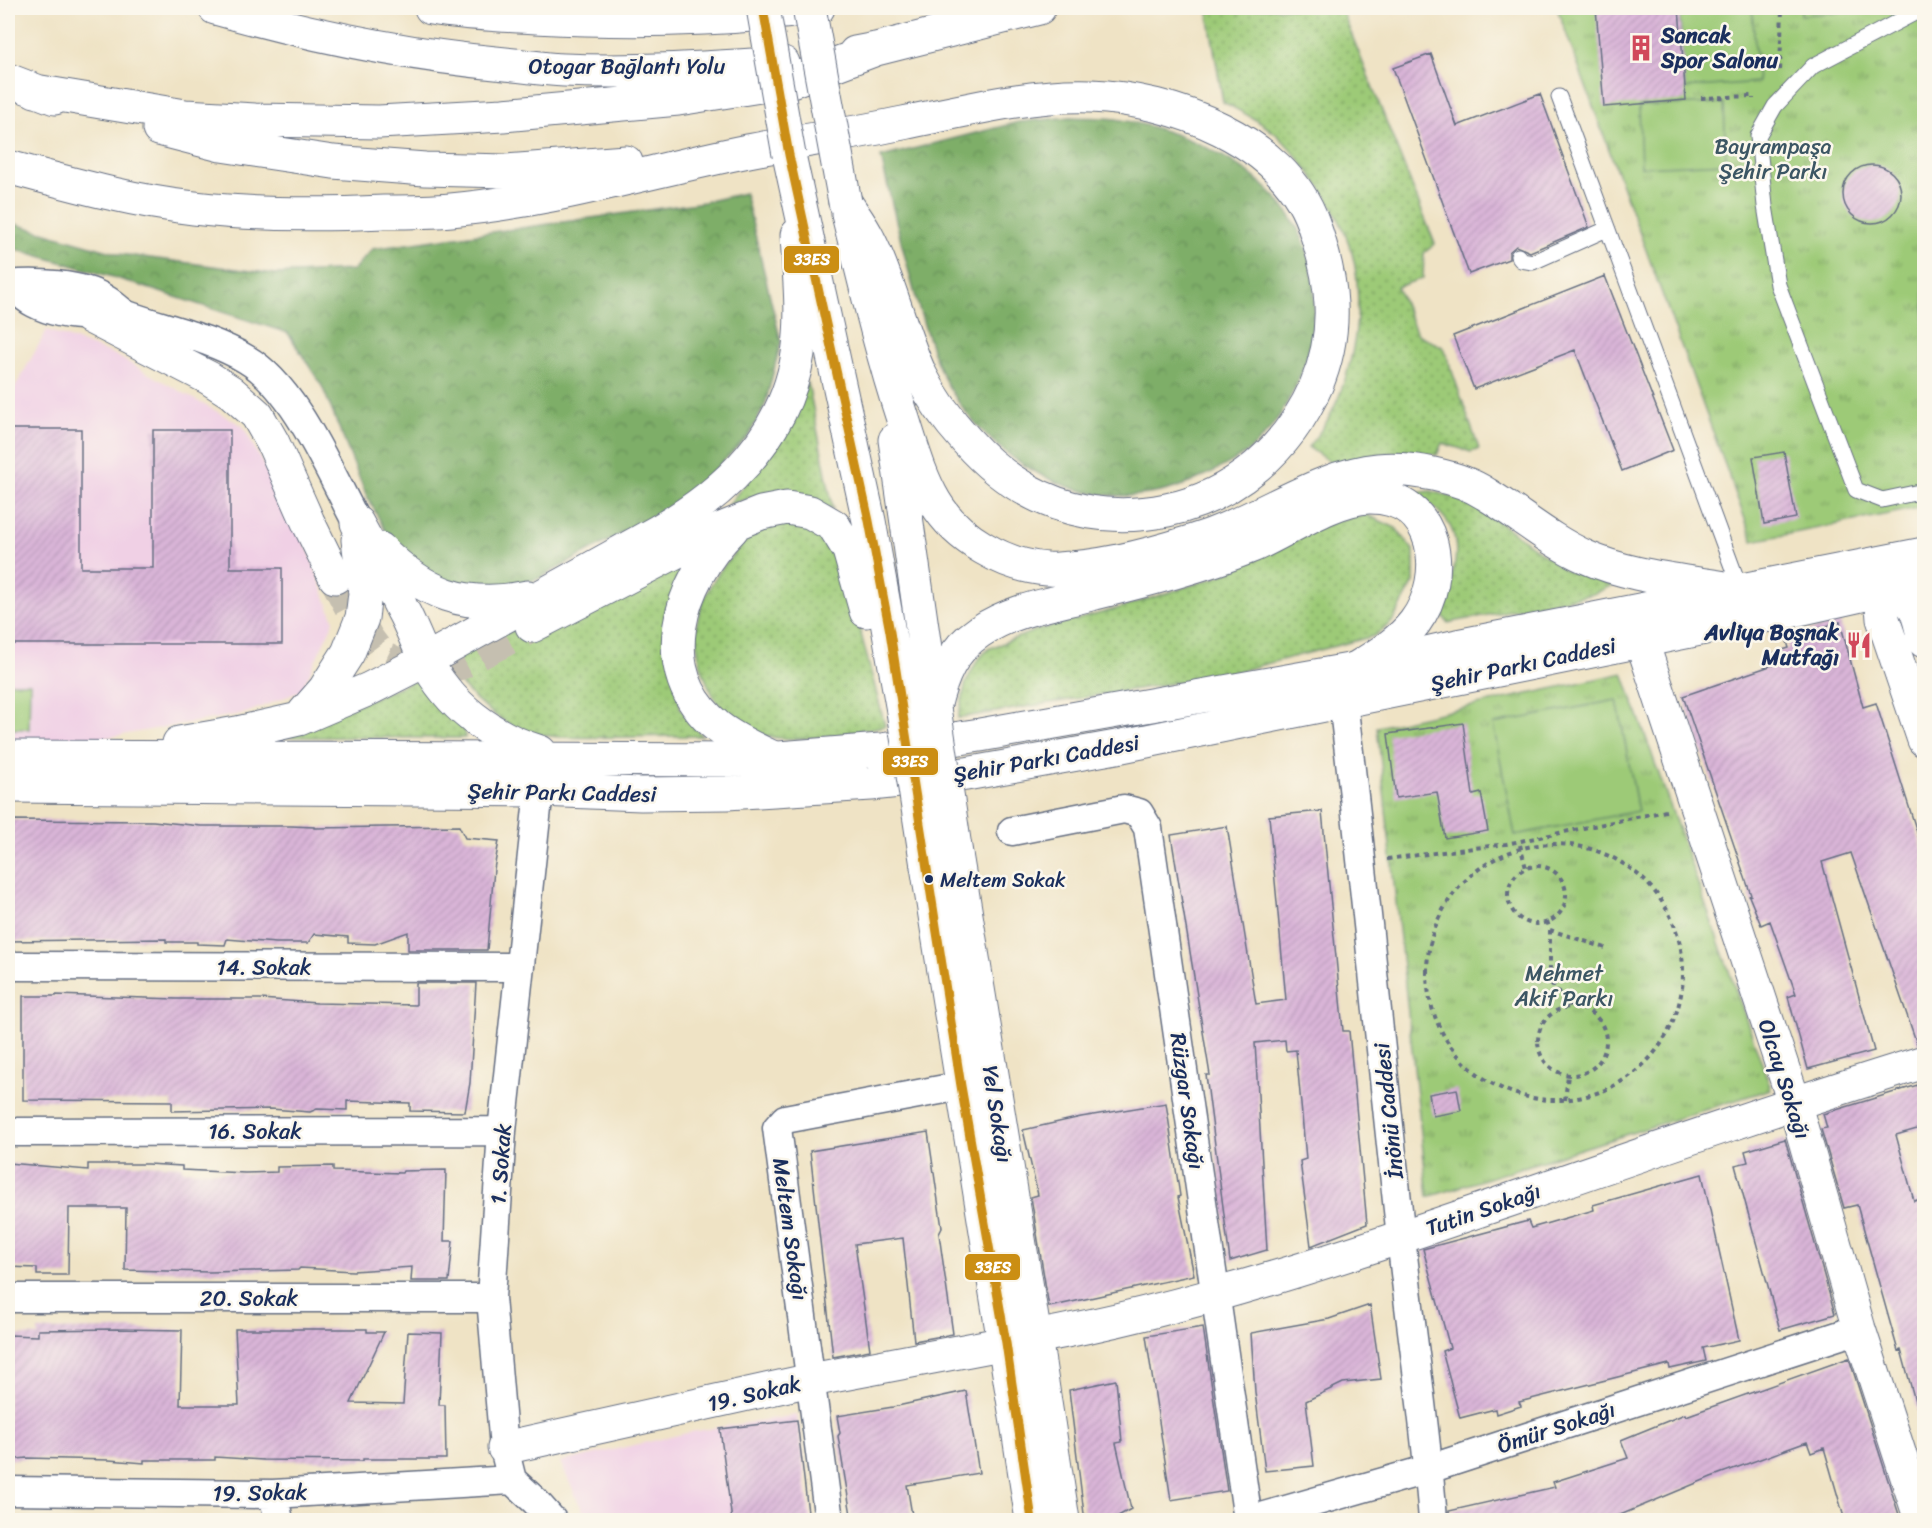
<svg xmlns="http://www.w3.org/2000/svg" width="1932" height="1528" viewBox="0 0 1932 1528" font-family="Sriracha,sans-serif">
  <defs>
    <pattern id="grass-dots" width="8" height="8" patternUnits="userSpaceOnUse" patternTransform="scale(1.5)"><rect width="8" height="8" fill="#9dca77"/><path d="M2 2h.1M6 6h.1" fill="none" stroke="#7fa465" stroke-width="1.8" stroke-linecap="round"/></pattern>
    <pattern id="forest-crowns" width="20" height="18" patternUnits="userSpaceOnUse" patternTransform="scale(1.5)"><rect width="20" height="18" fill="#7eae68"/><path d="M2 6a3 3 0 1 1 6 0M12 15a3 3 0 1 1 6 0" fill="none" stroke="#668e59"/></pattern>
    <pattern id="park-tufts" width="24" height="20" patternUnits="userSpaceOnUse" patternTransform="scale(1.5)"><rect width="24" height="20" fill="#9dca77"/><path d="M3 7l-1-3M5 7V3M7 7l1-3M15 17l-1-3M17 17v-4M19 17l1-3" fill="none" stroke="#7fa465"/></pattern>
    <pattern id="building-hatch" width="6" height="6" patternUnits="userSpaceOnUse" patternTransform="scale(1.5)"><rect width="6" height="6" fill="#dab5d8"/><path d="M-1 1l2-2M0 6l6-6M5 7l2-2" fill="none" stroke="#ba9cbc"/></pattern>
  </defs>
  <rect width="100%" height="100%" fill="#fbf7ec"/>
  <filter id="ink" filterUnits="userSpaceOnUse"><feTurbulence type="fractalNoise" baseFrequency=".0167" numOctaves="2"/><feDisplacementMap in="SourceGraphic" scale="12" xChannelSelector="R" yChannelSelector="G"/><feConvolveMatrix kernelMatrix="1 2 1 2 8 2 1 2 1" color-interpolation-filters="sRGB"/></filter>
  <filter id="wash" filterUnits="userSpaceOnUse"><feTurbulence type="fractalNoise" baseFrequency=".008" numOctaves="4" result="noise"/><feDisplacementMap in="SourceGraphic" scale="24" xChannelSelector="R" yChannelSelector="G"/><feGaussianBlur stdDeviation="1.35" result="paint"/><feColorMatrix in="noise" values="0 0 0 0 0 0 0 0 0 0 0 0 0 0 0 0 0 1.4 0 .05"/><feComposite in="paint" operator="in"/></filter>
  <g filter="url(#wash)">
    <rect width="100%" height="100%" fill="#efe3c5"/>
    <!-- built -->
    <path fill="#f0d0e5" d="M47,330L113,354L243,426L309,552L334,621L301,691L246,713L81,742L8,741V400Z
      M797,1415L811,1520H587L560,1462L696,1431Z"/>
    <!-- grass -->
    <path fill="url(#grass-dots)" stroke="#5c7c6a" stroke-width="1.5" d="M1207,8H1341L1435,244L1424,253L1423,278L1397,287L1417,334L1444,348L1479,449L1471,452L1442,443L1437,455L1413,451L1379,454L1333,464L1308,447C1314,439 1322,430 1327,421C1353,375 1366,305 1352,253C1342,221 1325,191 1304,166C1296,155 1287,144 1277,135C1260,121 1242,112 1223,102Z
      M808,383L833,509L798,496L762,494L728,505L765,459Z
      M1431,491L1474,504L1565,570L1613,585L1593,594L1448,623L1439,611C1450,587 1464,552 1450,526C1442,512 1428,502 1416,493Z
      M1367,515L1396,528L1414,551V582L1392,622L1374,636L1223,675L958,718L966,682L977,661L988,649L1034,631L1116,609L1218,577L1333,521Z
      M789,521L809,527L842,561L885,726C844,733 790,748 750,731C713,716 693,660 697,623C701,598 717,573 733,555C741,545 751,532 763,527C770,523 781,523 789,521Z
      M682,566L671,602L680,708L702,736C678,736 653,736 629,737C593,737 543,742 511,725C484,710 462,688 445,662L524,620Z
      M418,679L465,731V738L281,737Z"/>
    <!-- forest -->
    <path fill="url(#forest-crowns)" stroke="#4c6e63" stroke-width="1.5" d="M1071,117C1086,118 1101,117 1116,119C1187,131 1273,169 1303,240C1317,272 1316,309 1310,343C1304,377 1279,425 1252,448C1238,460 1217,470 1200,478C1155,500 1102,502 1056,482C1010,462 972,428 947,384C935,362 928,337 920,312C905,261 893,209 881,157L1019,122Z
      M745,193L781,342L765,405L749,435L699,486L654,516L538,579L491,589L446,581L417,567L387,534L365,492L322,386L288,333L113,277L8,247V222L119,254L275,274L353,270L372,249L704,202Z"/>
    <!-- park -->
    <path fill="url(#park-tufts)" stroke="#5c7c6a" stroke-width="1.5" d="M1557,8H1924V507L1753,541Z
      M1623,673L1771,1089L1428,1197L1377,727Z"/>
    <!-- pitch -->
    <path fill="#9dca77" stroke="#5c7c6a" stroke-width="1.5" d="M1679,8H1752L1758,82L1685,88Z
      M1801,8H1862V11L1801,15Z
      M1724,103L1726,163L1641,167L1639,106Z
      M8,683H30L29,729H8Z
      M1617,700L1638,811L1515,835L1493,724Z"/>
    <g id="blocks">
      <!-- building -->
      <path fill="url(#building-hatch)" d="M1596,8H1679L1686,100L1604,107Z
        M1431,54L1457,126L1540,94L1589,227L1530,252L1516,246L1509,252V259L1469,274L1393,68Z
        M1843 194a29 29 0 1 1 58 0a29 29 0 1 1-58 0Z
        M1605,276L1673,450L1622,471L1575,350L1474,389L1453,336Z
        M8,429H81V568H153V430H230V568H282V644H8Z
        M1784,452L1796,518L1764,524L1753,457Z
        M1840,622L1863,707L1876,703L1924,854V1044H1917L1851,853L1822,862L1874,1051L1808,1069L1788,997L1796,994L1770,921L1761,925L1749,896L1751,895L1683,696L1776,664L1773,653L1789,648L1786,638Z
        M1463,723L1473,795L1481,793L1488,831L1445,838L1437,792L1396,798L1388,734Z
        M1322,811L1343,1031H1349L1367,1224L1311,1246L1300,1161L1306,1159L1296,1050L1286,1051L1285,1040L1255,1043L1267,1250L1230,1261L1206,1075H1210L1171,835L1227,826L1256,1004L1286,1000L1269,816Z
        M8,820L153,821L201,826H291L314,827V828L459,826L465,838L499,841L494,869L487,950H408V932L375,944L348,943V937L314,934L308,943H276L227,939L225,945L197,944V942H166V939L8,941Z
        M416,983H476L470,1083L465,1112L410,1111V1103L347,1101V1110L317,1109L310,1112L271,1109L172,1111V1101L23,1100V996H56V995L176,999H260L317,1003L416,1005Z
        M1924,1083V1127L1896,1135L1914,1201L1924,1198V1411L1918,1412L1901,1350L1898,1351L1857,1205L1844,1208L1821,1129L1827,1128L1823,1114Z
        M1457,1089L1461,1111L1433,1116L1429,1094Z
        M1166,1103L1180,1196L1178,1197L1194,1275L1049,1307L1031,1197L1038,1195L1023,1130L1081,1117Z
        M928,1132L942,1228L939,1234L953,1334L914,1341L903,1238L855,1244L870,1350L833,1357L810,1151Z
        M1785,1139L1835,1314L1780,1330L1735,1165L1748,1162L1745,1151Z
        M8,1163L88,1170V1164H147L182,1166V1170L245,1173L277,1172V1167L333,1166V1171L402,1173L403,1171L446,1170L444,1241H453L449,1281H411L412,1267L353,1271L300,1268L298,1270L209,1272L125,1270L126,1208H69L68,1275H37V1268L8,1267Z
        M1702,1174L1739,1340L1703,1348L1706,1361L1670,1369L1669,1364L1519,1402L1521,1406L1496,1414L1495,1409L1460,1418L1442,1351L1450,1348L1423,1249L1528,1221L1531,1228L1594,1210L1593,1205Z
        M1370,1305L1381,1379L1343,1383L1306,1401L1314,1466L1265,1471L1255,1392L1251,1333L1329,1319Z
        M1203,1327L1227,1491L1171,1500L1146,1336Z
        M117,1329L182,1330L180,1405H239L235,1329H367V1332H384L351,1403L403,1404L408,1332L442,1333L439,1405H445L446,1459H363V1461L263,1460L215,1457V1460H144V1463L109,1460L27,1458L8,1460V1335L38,1336V1330Z
        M1849,1358L1901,1521H1845L1824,1448L1811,1453L1807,1442L1711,1477L1606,1521H1449V1511L1555,1487L1553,1482L1628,1458L1621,1440L1685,1414L1686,1416Z
        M1116,1380L1122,1442L1116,1443L1131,1509L1109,1521L1084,1514L1069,1390Z
        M966,1391L979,1473L907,1485L913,1521H852L838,1436L840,1433L837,1416L893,1407Z
        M797,1420L809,1521H732L720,1429Z"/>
    </g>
  </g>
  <g filter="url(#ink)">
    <use href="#blocks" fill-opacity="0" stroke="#656e82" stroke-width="1.5"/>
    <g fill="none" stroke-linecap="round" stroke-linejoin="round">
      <!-- primary-tunnel -->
      <path stroke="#c5bfb0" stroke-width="33" stroke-dasharray="33 16" stroke-linecap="butt" d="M335,577L367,638L381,657L402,667L438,670L461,663L532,626"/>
      <!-- service casing -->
      <g stroke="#656e82" stroke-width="17">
        <path id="service" d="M1924,8L1813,66L1775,106L1758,136L1765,206L1778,285L1856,490L1882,500L1924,491
          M1559,97L1741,591
          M1518,256L1521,260L1533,262L1607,229"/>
      </g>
      <!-- minor casing -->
      <g stroke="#656e82" stroke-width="31">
        <path id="minor" d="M8,282C16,289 24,298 34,303C57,315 87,317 113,314
          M8,285C34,282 82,284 105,299C113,303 119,311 127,315C166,329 211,338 246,359C296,388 330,474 357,523
          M1343,702C1365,880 1381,1059 1401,1237C1411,1332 1426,1426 1433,1520
          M539,790L502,1131L491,1298L504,1448L512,1480L535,1501L552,1520
          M1012,831L1124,809L1139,813L1148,828L1248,1520
          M8,966L520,967
          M8,1132L502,1131
          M8,1298H491
          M8,1491L273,1494L512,1480
          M273,1494L279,1520
          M829,1520L777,1128L785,1119L961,1086
          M1251,1520L1429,1469L1859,1329"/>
      </g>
      <!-- tertiary casing -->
      <g stroke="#656e82" stroke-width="35">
        <path id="tertiary" d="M1641,639L1794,1102L1859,1329L1921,1520
          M1924,641C1919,615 1917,601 1892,587L1882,606L1883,619L1924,740"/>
      </g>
      <!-- secondary casing -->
      <g stroke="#656e82" stroke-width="35">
        <path id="secondary" d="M357,523C373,552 388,580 402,609C411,625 417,643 425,659C449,706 491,737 540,752
          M380,549C425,594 464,610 528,597
          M304,713L325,689L348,653L362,618L365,593L358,540
          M179,743L237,733L299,719L369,689L426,660L659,531C728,491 785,436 798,354C804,315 799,274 797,235
          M8,757L751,760L881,750L980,735L1355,669L1457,646L1924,554
          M8,786L539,790L641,794L727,793L871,784L966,774L1122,746L1794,610L1924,581
          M1035,1337C1193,1308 1347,1256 1498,1204C1640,1155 1781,1106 1924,1062
          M504,1448L811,1380L1006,1343"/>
      </g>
      <!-- primary casing -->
      <g stroke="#656e82" stroke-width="35">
        <path id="primary" d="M789,155L869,521L903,711
          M848,214C865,283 881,352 903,419C912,447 920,477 935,502C957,539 1005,566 1047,569C1055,570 1063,568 1071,568C1118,564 1164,551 1208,536C1263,517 1321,475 1378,470C1410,467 1459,476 1486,494C1519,514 1550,541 1586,557C1632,578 1691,581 1741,591
          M90,317L209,378L231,392L257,415L273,443L308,522L335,577
          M895,440L933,704
          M732,529C679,581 650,672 718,727C736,741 757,750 778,760
          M532,626L714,532L761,513L787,508L810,512L834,526L849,550L866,611
          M934,708C941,677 952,650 979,632C1014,608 1055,604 1095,593C1147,580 1202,566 1252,546C1285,532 1333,498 1369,497C1438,496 1449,576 1415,622C1399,643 1376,656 1355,669
          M956,854L1035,1337L1063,1520
          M927,866C961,1085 999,1302 1032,1520"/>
      </g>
      <!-- trunk casing -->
      <g stroke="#656e82" stroke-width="35">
        <path id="trunk" d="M215,8C310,35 407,55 505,64C525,66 545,69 564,70C637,73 710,68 783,63
          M431,8C466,14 501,15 536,17C631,22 724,21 818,8
          M855,53L876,49L1039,8
          M8,80L55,98
          M35,91L185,116L255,120L379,122L503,115L678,99L791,81L876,49
          M159,129L221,145L333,162L425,169L506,171L626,162
          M8,167C68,183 131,201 194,208C256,215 321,215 384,212C406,212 429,212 451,210C552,201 649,171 748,151C799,141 851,134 903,123C964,111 1027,94 1091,96C1172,99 1283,139 1313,223C1333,279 1340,329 1316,386C1289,448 1235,496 1167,510C1088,526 1019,500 966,440C948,420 933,400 921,376C900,332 891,283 869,240C863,227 853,214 845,202"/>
      </g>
      <!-- path -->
      <path stroke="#656e82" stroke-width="4" stroke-dasharray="4.5 4.5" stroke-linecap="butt" d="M1780,70L1782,8
        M1701,98L1753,96V99
        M1427 972a128 128 0 1 1 256 0a128 128 0 1 1-256 0Z
        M1520,845L1526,868
        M1387,859L1506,844L1666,811
        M1508 895a29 29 0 1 1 58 0a29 29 0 1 1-58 0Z
        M1547,921L1550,930L1609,949
        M1550,930V982L1571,1006
        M1538 1041a34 34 0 1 1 68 0a34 34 0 1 1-68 0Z
        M1565,1100L1568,1075"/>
      <!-- service -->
      <use href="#service" stroke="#fff" stroke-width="15"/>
      <!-- minor -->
      <use href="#minor" stroke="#fff" stroke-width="28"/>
      <!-- tertiary -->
      <use href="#tertiary" stroke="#fff" stroke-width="33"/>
      <!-- secondary -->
      <use href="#secondary" stroke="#fff" stroke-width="33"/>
      <!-- primary -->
      <use href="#primary" stroke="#fff" stroke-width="33"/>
      <!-- trunk -->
      <use href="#trunk" stroke="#fff" stroke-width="33"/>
      <!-- primary-bridge casing -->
      <g stroke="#656e82" stroke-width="35" stroke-linecap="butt">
        <path id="primary-bridge" d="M934,708L956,854
          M903,711L927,866"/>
      </g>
      <!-- trunk-bridge casing -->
      <g stroke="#656e82" stroke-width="35" stroke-linecap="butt">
        <path id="trunk-bridge" d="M763,8L789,155
          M809,8L845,202"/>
      </g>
      <!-- primary-bridge -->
      <use href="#primary-bridge" stroke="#fff" stroke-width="33"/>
      <!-- trunk-bridge -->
      <use href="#trunk-bridge" stroke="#fff" stroke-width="33"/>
      <!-- bus-1 casing -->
      <g stroke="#fbf7ec" stroke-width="14">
        <path id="bus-1" d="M763,8L789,155L869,521L890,632L961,1086L1006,1343L1032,1520"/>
      </g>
      <!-- bus-1 -->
      <use href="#bus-1" stroke="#cb8e13" stroke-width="9"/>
    </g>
  </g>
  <!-- icons -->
  <defs>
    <g id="building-bare" transform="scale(2.07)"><path d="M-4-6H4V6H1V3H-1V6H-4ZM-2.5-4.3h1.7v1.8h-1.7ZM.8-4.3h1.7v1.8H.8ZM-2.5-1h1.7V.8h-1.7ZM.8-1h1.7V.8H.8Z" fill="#d1495b" stroke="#fbf7ec" stroke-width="2.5" paint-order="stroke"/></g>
    <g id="restaurant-bare" transform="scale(2.07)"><path d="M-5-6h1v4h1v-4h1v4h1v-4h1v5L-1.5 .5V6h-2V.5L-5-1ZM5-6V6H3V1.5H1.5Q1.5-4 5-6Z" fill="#d1495b" stroke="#fbf7ec" stroke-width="2.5" paint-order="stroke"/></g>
  </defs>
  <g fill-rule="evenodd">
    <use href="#building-bare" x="1641" y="48"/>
    <use href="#restaurant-bare" x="1859" y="645"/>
  </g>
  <!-- markers -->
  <circle fill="#1b2f5e" stroke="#fbf7ec" stroke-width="2" cx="929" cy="879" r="5"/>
  <g text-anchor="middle" stroke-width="5" stroke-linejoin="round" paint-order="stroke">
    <!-- bus labels -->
    <g font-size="20" fill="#1b2f5e" stroke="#fbf7ec" text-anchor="start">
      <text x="940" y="887">Meltem Sokak</text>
    </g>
    <!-- poi labels -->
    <g font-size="22" font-weight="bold" fill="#1b2f5e" stroke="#fbf7ec" text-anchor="start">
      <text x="1661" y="43">Sancak<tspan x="1661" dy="25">Spor Salonu</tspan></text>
      <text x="1839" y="640" text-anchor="end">Avliya Boşnak<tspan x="1839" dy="25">Mutfağı</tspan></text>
    </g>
    <!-- street labels -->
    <g font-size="22" fill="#1b2f5e" stroke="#fbf7ec">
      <text x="627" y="74">Otogar Bağlantı Yolu</text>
      <text transform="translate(1523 664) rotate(-12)" y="8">Şehir Parkı Caddesi</text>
      <text transform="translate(1046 758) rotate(-10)" y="8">Şehir Parkı Caddesi</text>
      <text transform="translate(562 792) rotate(1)" y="8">Şehir Parkı Caddesi</text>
      <text x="264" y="975">14. Sokak</text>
      <text transform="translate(1785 1079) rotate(72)" y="8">Olcay Sokağı</text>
      <text transform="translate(1188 1101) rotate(82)" y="8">Rüzgar Sokağı</text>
      <text transform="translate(1388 1111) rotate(-96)" y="8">İnönü Caddesi</text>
      <text transform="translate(998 1114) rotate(81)" y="8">Yel Sokağı</text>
      <text x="255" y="1139">16. Sokak</text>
      <text transform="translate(500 1164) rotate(-86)" y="8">1. Sokak</text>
      <text transform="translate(1483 1209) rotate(-19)" y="8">Tutin Sokağı</text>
      <text transform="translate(791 1229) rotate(82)" y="8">Meltem Sokağı</text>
      <text x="249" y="1306">20. Sokak</text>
      <text transform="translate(754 1393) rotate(-13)" y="8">19. Sokak</text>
      <text transform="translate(1556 1427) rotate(-18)" y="8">Ömür Sokağı</text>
      <text transform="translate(260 1492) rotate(-1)" y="8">19. Sokak</text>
    </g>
    <!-- park labels -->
    <g font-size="22" fill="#3c5664" stroke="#fbf7ec">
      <text x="1773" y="154">Bayrampaşa<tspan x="1773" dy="25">Şehir Parkı</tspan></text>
      <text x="1564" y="981">Mehmet<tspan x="1564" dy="25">Akif Parkı</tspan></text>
    </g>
  </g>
  <g stroke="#fbf7ec" stroke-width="2">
    <rect x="783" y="245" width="57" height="29" rx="6" fill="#cb8e13"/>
    <rect x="882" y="747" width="57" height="29" rx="6" fill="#cb8e13"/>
    <rect x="964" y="1253" width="57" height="28" rx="6" fill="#cb8e13"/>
  </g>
  <g font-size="16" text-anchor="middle" font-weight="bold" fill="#fff">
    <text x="812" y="265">33ES</text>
    <text x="910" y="767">33ES</text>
    <text x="993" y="1273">33ES</text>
  </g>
  <!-- margin -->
  <rect width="1932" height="1528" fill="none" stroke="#fbf7ec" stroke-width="30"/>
</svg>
